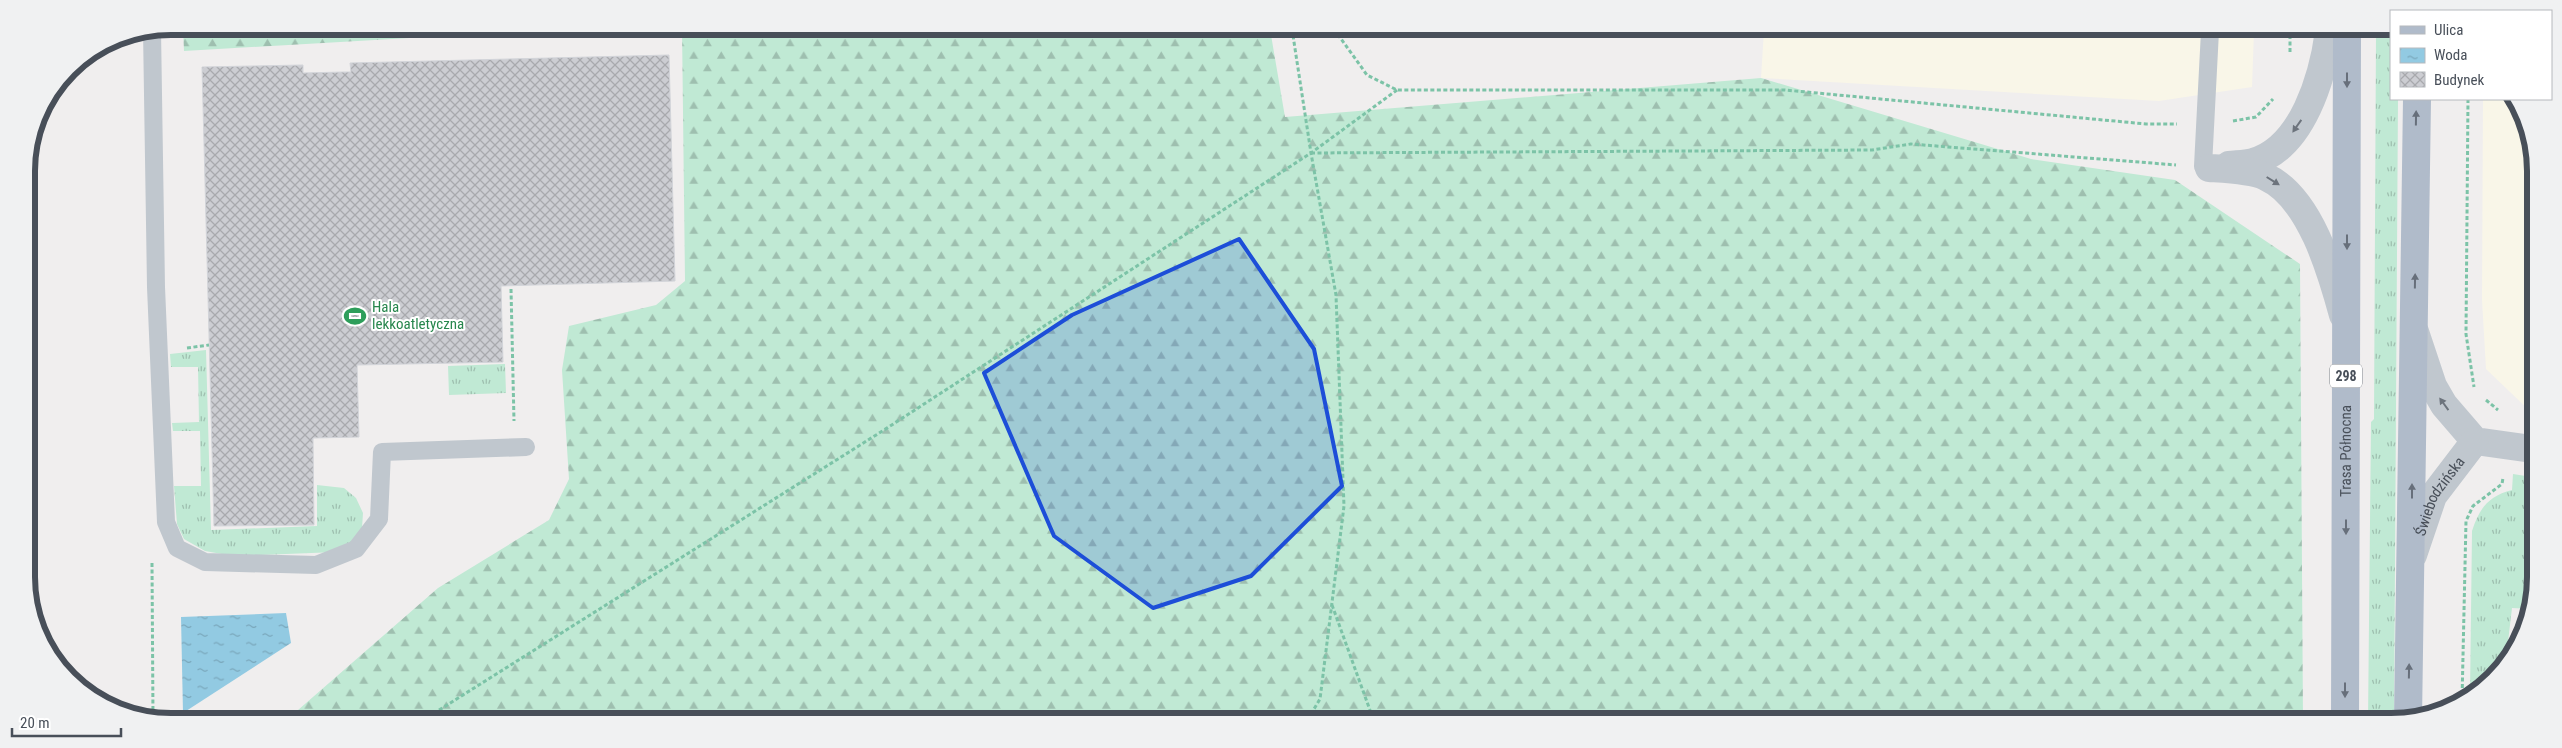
<svg xmlns="http://www.w3.org/2000/svg" width="2562" height="748" viewBox="0 0 2562 748" font-family="'Roboto Condensed',sans-serif">
  <defs>
    <pattern id="grass-tufts" width="24" height="20" patternUnits="userSpaceOnUse" patternTransform="scale(1.25)"><rect width="24" height="20" fill="#c0e9d4"/><path d="M3 7l-1-3M5 7V3M7 7l1-3M15 17l-1-3M17 17v-4M19 17l1-3" fill="none" stroke="#9ebfaf"/></pattern>
    <pattern id="forest-firs" width="22" height="20" patternUnits="userSpaceOnUse" patternTransform="scale(1.25)"><rect width="22" height="20" fill="#c0e9d4"/><path d="M5 1l3.5 6h-7zM16 11l3.5 6h-7z" fill="#9ebfaf"/></pattern>
    <pattern id="water-ripples" width="26" height="14" patternUnits="userSpaceOnUse" patternTransform="scale(1.25)"><rect width="26" height="14" fill="#92cae2"/><path d="M2 4q2-2 4 0t4 0M15 11q2-2 4 0t4 0" fill="none" stroke="#79a6ba"/></pattern>
    <pattern id="building-cross-hatch" width="8" height="8" patternUnits="userSpaceOnUse" patternTransform="scale(1.25)"><rect width="8" height="8" fill="#cccdd2"/><path d="M0 0l8 8M0 8l8-8" fill="none" stroke="#a8a9ad"/></pattern>
  </defs>
  <rect width="100%" height="100%" fill="#f0eeee"/>
  <!-- commercial -->
  <path fill="#f9f6e8" d="M1764,30L2254,31L2252,87L2159,101L1761,78Z
    M2483,99H2510L2533,143L2532,413L2486,369L2482,300Z"/>
  <!-- grass -->
  <path fill="url(#grass-tufts)" d="M2376,31H2391V99H2398L2394,721H2368L2371,422L2374,419Z
    M206,350L211,530L317,526V485L344,488L356,498L363,513L362,528L358,538L337,552L233,556L205,551L184,539L177,524L174,486H201L200,431H173L172,423L199,422L198,367H171L170,354Z
    M505,364L506,393L449,395L448,366Z
    M2513,474L2532,477L2531,609L2512,608L2508,642L2513,644L2486,686L2470,696L2472,531C2479,509 2488,496 2512,490Z"/>
  <!-- forest -->
  <path fill="url(#forest-firs)" d="M183,26L1270,29L1285,117L1761,78L2031,159L2175,180L2300,264L2303,721L290,717L438,588L549,520L569,479L562,370L569,326L656,305L685,281L682,28L444,36L184,51Z"/>
  <!-- water -->
  <path fill="url(#water-ripples)" d="M286,613L291,643L183,713L181,617Z"/>
  <!-- building -->
  <path fill="url(#building-cross-hatch)" stroke="#d2d4d9" d="M669,55L675,281L501,286L503,362L357,365L359,437L313,438L314,525L214,526L202,67L303,65V73L344,72H351L350,63Z"/>
  <g fill="none" stroke-linecap="round" stroke-linejoin="round">
    <!-- path -->
    <path stroke="#7cc3a7" stroke-width="3" stroke-dasharray="4 2.5" stroke-linecap="butt" d="M1292,29L1311,153L1336,295L1344,506L1320,699L1308,719
      M1334,29L1367,75L1397,90H1785L2146,124H2177
      M2290,52V31
      M2468,99L2466,334L2474,387
      M2233,121L2256,117L2273,99
      M1311,153L1872,150L1911,144L2176,165
      M511,289L514,421
      M187,348L209,345
      M2486,400L2498,410
      M152,563L153,717
      M1332,605L1371,713L1380,719
      M2462,701L2466,521L2473,506L2502,484L2503,478
      M428,717L884,430L1311,153L1397,90"/>
    <!-- service -->
    <path stroke="#c0c7ce" stroke-width="18" d="M152,30L156,287L166,522L177,548L205,562L316,565L356,549L379,519L382,452L526,447
      M2209,168L2203,166L2210,31"/>
    <!-- minor -->
    <g stroke="#c0c7ce" stroke-width="28">
      <path d="M2229,165C2237,164 2245,164 2253,162C2303,148 2323,76 2329,31"/>
      <path d="M2209,168C2224,169 2253,170 2266,177C2310,197 2331,271 2343,315"/>
      <path d="M2415,332L2433,386L2444,405L2475,441L2532,449"/>
      <path id="s1" d="M2413,555L2433,496L2475,441"/>
    </g>
    <!-- primary -->
    <g stroke="#b0bbca" stroke-width="28">
      <path d="M2408,720L2417,99"/>
      <path id="s2" d="M2345,721L2347,31"/>
    </g>
  </g>
  <!-- one-way arrows -->
  <defs><path id="oneway-solid" d="M-6-.8H1V-3.2L6.5 0L1 3.2V.8H-6Z" transform="scale(1.25)"/></defs>
  <g fill="#676f7b">
    <use href="#oneway-solid" transform="translate(2347 80) rotate(90)"/>
    <use href="#oneway-solid" transform="translate(2416 118) rotate(-89)"/>
    <use href="#oneway-solid" transform="translate(2347 242) rotate(90)"/>
    <use href="#oneway-solid" transform="translate(2415 281) rotate(-89)"/>
    <use href="#oneway-solid" transform="translate(2412 491) rotate(-90)"/>
    <use href="#oneway-solid" transform="translate(2346 527) rotate(90)"/>
    <use href="#oneway-solid" transform="translate(2409 671) rotate(-89)"/>
    <use href="#oneway-solid" transform="translate(2345 690) rotate(90)"/>
  </g>
  <g fill="#6c737c">
    <use href="#oneway-solid" transform="translate(2297 126) rotate(125)"/>
    <use href="#oneway-solid" transform="translate(2273 181) rotate(32)"/>
    <use href="#oneway-solid" transform="translate(2444 404) rotate(-126)"/>
  </g>
  <!-- marked area -->
  <path fill="#1d4ed8" fill-opacity="0.2" stroke="#1d4ed8" stroke-width="4" stroke-linejoin="round" d="M1239,239L1314,349L1342,486L1251,576L1153,608L1054,536L984,373L1072,315Z"/>
  <!-- icons -->
  <defs>
    <g id="stadium-bare" transform="scale(1.725)"><path d="M0-5a6.5 5 0 1 0 0 10a6.5 5 0 1 0 0-10ZM-3.5-1.8h7v3.6h-7Z" fill="#2e9e5b" stroke="#fff" stroke-width="2.5" paint-order="stroke"/></g>
  </defs>
  <g fill-rule="evenodd">
    <use href="#stadium-bare" x="355" y="316"/>
  </g>
  <g text-anchor="middle" stroke-width="4" stroke-linejoin="round" paint-order="stroke">
    <!-- shield labels -->
    <rect fill="#fff" stroke="#7f848b" stroke-width="1" x="2330" y="364.5" width="32" height="23" rx="4"/>
    <g font-size="14" font-weight="bold" fill="#484f59">
      <text x="2346" y="381">298</text>
    </g>
    <!-- leisure labels -->
    <g font-size="15" fill="#27864d" stroke="#fff" text-anchor="start">
      <text x="372" y="312">Hala<tspan x="372" dy="17">lekkoatletyczna</tspan></text>
    </g>
    <!-- street labels -->
    <g font-size="15" fill="#484f59" stroke="#fff">
      <text dy="5" stroke="none"><textPath href="#s2" startOffset="270">Trasa Północna</textPath></text>
      <text dy="5" stroke="none"><textPath href="#s1" startOffset="65">Świebodzińska</textPath></text>
    </g>
  </g>
  <!-- crop -->
  <path d="M0 0H2562V748H0ZM171 35H2391A136 136 0 0 1 2527 171V577A136 136 0 0 1 2391 713H171A136 136 0 0 1 35 577V171A136 136 0 0 1 171 35Z" fill="#f0f1f2" fill-rule="evenodd"/>
  <path fill="none" stroke="#484f59" stroke-width="6" d="M171 35H2391A136 136 0 0 1 2527 171V577A136 136 0 0 1 2391 713H171A136 136 0 0 1 35 577V171A136 136 0 0 1 171 35Z"/>
  <!-- legend -->
  <rect x="2390" y="10" width="162" height="90" fill="#ffffff" stroke="#b6b9bd"/>
  <rect x="2400" y="26" width="25" height="8" fill="#b0bbca" stroke="#b6b9bd"/>
  <text x="2434" y="35" font-size="15" fill="#484f59">Ulica</text>
  <rect x="2400" y="48" width="25" height="15" fill="url(#water-ripples)" stroke="#b6b9bd"/>
  <text x="2434" y="60" font-size="15" fill="#484f59">Woda</text>
  <rect x="2400" y="72" width="25" height="15" fill="url(#building-cross-hatch)" stroke="#b6b9bd"/>
  <text x="2434" y="85" font-size="15" fill="#484f59">Budynek</text>
  <!-- scale -->
  <path d="M12 728v8h109v-8" fill="none" stroke="#484f59" stroke-width="2.5"/>
  <text x="20" y="728" font-size="15" fill="#484f59" stroke="#ffffff" stroke-width="4" paint-order="stroke">20 m</text>
</svg>
